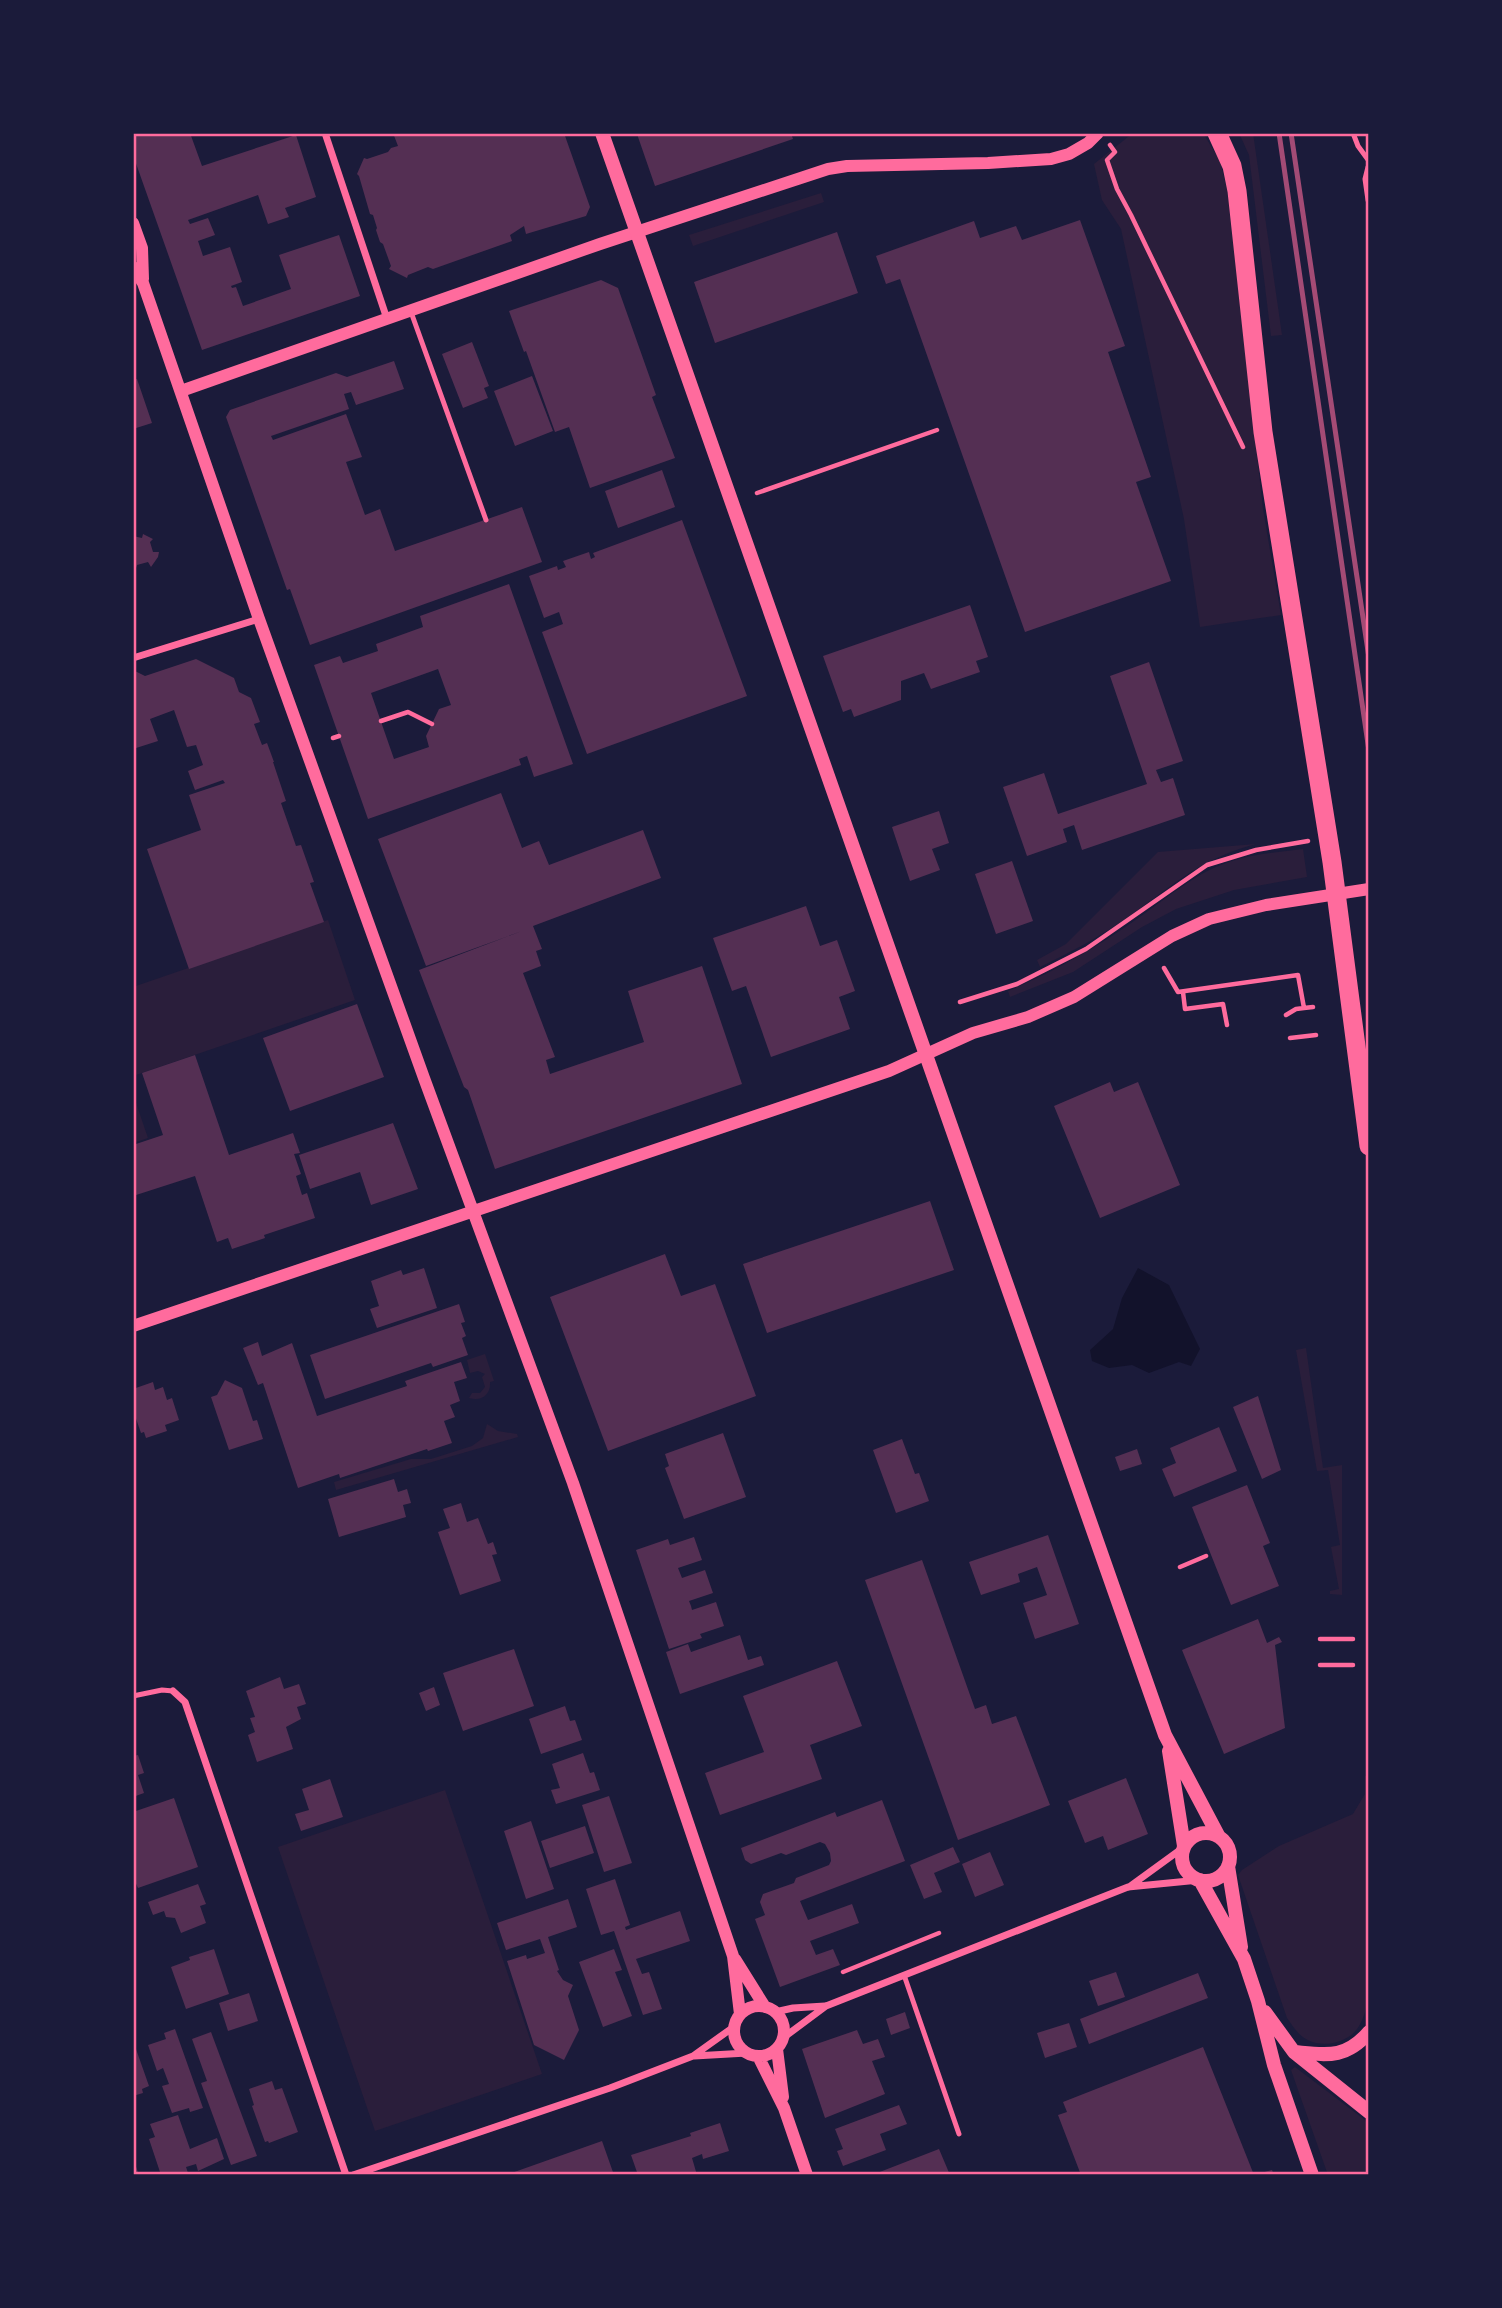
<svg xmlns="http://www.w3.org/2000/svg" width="1502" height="2308" viewBox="0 0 1502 2308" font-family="'Public Sans',sans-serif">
  <rect width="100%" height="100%" fill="#1b1b3a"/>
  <!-- green -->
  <path fill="#2a1e3b" d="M1133,133H1203L1220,161L1227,189L1263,509L1281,615L1200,627L1184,519L1121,229L1102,200L1094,164Z
    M1239,133H1253L1282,335L1271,336L1249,155Z
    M821,193L824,202L693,246L689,235Z
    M1256,844C1202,858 1174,884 1130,916C1101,936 1071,952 1040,967L1037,960L1066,944L1158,852Z
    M1303,849L1307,877L1234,890L1176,909L1142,927L1073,972L1010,997L1008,991C1053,972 1094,949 1134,921C1165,900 1193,874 1229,862C1253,854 1279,852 1303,849Z
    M328,920L355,1000L133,1076V987Z
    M133,1094L148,1138L133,1143Z
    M1306,1348L1323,1468L1342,1465V1595L1330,1594V1591L1339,1589L1331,1547L1340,1545L1328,1470L1317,1471L1296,1350Z
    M485,1354L494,1381L490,1382C491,1395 481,1402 469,1398L472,1393H480L485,1387L482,1377L485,1374L478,1371L470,1373L467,1360Z
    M487,1424L498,1431L517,1434L518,1437L336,1490L334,1482L411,1459H431L472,1446L483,1438Z
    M1365,1776H1369V1994C1367,2005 1365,2016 1359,2026C1349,2043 1323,2049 1306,2039C1297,2034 1293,2026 1287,2018L1238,1875L1242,1870L1279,1846L1353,1814L1365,1794Z
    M445,1790L542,2074L375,2131L278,1847Z
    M1295,2067L1365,2120L1368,2126L1369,2175H1328L1291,2070Z"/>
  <!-- water -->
  <path fill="#12122b" d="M1138,1268L1169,1285L1200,1349L1191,1366L1179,1362L1149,1373L1132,1365L1109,1368L1092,1361L1090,1350L1113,1329L1122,1298Z"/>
  <!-- building -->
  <path fill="#542f53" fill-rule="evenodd" d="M133,133H190L202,166L296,135L316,197L285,208L289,217L268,224L258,195L188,220L190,224L208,218L215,235L198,241L203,256L230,247L242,282L231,286L232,288L236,287L243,306L291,289L279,255L339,235L360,296L202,350L133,155Z
    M393,133H564L590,207L586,216L526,234L524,226L510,235L512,241L433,269L428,267L408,275L407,278L389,269L391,266L383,244L380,242L376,230L377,228L373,215L370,214L359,176L357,174L364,158L367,159L388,152L391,148L398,146Z
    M642,133H791L793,139L655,186L637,134Z
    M1080,220L1125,346L1108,352L1151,477L1136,482L1171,581L1025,632L900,279L886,284L876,256L974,221L980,238L1016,226L1022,240Z
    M837,232L858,293L715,343L694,282Z
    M601,280L618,288L656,395L652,397L675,458L590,488L569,427L555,432L526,351L524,352L509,311Z
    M472,342L489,386L484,388L488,398L463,408L442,354Z
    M394,361L404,389L356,405L351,392L344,394L349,409L271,436L273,440L346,414L362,457L346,462L365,515L380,509L395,551L522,507L542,562L310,645L290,589L287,590L226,417L230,410L336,373L347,377Z
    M532,376L553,431L515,446L494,391Z
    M137,379L152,423L133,429V380Z
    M662,470L675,507L618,528L605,491Z
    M682,520L747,696L587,754L542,632L563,624L559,612L544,618L529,576L557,566L558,570L566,567L563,561L589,552L591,559L595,557L593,553Z
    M143,534L153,539L150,542L153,552H159L158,557L151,567L148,562L137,565L136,568L133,567V536L142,538Z
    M509,584L573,764L534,777L527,756L519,759L521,765L368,819L314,665L340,656L343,663L378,651L376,644L423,627L420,616ZM438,669L451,705L439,709L426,736L429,747L394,759L371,693Z
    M970,605L988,657L976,661L980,672L931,689L924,673L901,681V700L854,717L851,709L843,712L823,656Z
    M196,659L234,678L239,692L251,698L260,722L254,724L262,745L267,743L274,762H273L286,801L281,803L296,846L301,845L314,882L310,883L324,922L189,969L147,849L201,830L189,795L225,783L223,780L195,790L188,771L203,765L196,745L187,747L174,710L150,719L158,741L133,749V670L145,676Z
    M1149,662L1183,761L1156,770L1161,782L1173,778L1185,815L1082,850L1074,825L1063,829L1067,842L1027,856L1003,787L1044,773L1058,814L1147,784L1110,676Z
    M501,793L522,848L539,841L549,865L643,830L661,878L533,926L542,949L536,951L541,966L523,973L555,1057L546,1060L550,1074L644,1042L628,991L702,966L742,1084L495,1169L468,1090L464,1087L419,970L522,931L426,966L378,839Z
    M939,811L949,843L932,849L940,870L910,881L892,827Z
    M1012,861L1033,921L996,934L975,874Z
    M806,906L820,946L837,940L855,991L839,997L850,1029L771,1057L746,986L732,991L713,938Z
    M357,1004L384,1077L290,1111L263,1038Z
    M195,1055L229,1155L293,1133L300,1153L294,1154L301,1174L296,1176L302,1195L307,1193L315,1218L264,1235L265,1238L232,1249L228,1238L217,1242L195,1176L133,1196V1145L163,1135L142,1073Z
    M1110,1082L1114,1092L1138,1082L1180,1185L1100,1218L1054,1106Z
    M393,1123L418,1189L371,1205L360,1172L310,1189L299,1155Z
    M930,1201L954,1270L767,1333L743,1264Z
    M665,1254L681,1296L715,1284L756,1396L608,1451L550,1297Z
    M424,1268L437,1308L377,1328L370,1309L379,1306L371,1281L401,1270L403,1275Z
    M459,1304L465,1322L461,1323L466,1336L462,1338L468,1355L433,1367L431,1363L325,1399L310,1355Z
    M258,1342L262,1356L292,1343L317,1416L407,1386L405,1381L461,1362L467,1378L454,1382L460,1401L450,1405L455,1417L444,1421L452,1443L428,1451L427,1449L340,1478L339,1474L298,1488L263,1383L258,1385L243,1348Z
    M225,1380L242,1388L253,1421L257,1420L263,1439L229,1450L211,1397L217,1395Z
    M153,1382L155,1390L163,1387L167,1400L172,1398L179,1420L165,1425L167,1431L146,1438L144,1432L141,1433L133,1410V1389Z
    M1258,1396L1281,1470L1262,1479L1233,1407Z
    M1219,1427L1237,1471L1174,1497L1162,1469L1176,1463L1170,1448Z
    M723,1433L746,1497L684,1519L665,1468L669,1466L665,1454Z
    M902,1439L915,1474L919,1473L929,1501L896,1513L873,1450Z
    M1137,1449L1142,1464L1120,1471L1115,1457Z
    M394,1479L398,1492L407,1489L411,1503L403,1505L406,1517L339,1537L328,1499Z
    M1247,1485L1270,1543L1263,1546L1279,1586L1231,1605L1192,1507Z
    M461,1503L467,1522L478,1518L488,1544L493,1542L497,1554L492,1555L501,1581L460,1595L438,1532L450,1528L443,1509Z
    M1048,1535L1079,1624L1035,1639L1023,1603L1047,1595L1037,1567L1018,1574L1020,1582L981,1595L969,1562Z
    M694,1537L702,1560L678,1568L682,1578L705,1570L713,1593L689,1601L691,1606L692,1610L716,1602L724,1626L700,1634L702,1638L669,1649L636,1550L668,1539L670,1545Z
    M922,1560L975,1709L986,1705L992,1724L1016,1716L1050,1805L958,1840L865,1580Z
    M1258,1619L1267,1643L1279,1637L1282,1642L1275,1645L1285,1728L1224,1754L1182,1650Z
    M740,1635L748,1660L761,1656L764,1665L680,1694L666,1652L688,1644L691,1652Z
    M514,1649L534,1706L463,1731L443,1673Z
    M837,1661L862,1726L810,1745L822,1779L720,1815L705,1773L764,1752L743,1696Z
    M280,1677L284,1689L299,1684L306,1704L297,1707L301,1719L286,1727L293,1749L257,1762L248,1735L255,1732L250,1718L255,1717L246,1691Z
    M434,1687L440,1705L426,1711L419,1693Z
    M565,1706L570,1721L575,1720L582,1740L541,1754L529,1719Z
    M583,1753L590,1773L594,1772L600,1790L556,1804L551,1790L560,1788L552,1764Z
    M138,1755L144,1773L138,1775L144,1793L133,1797V1756Z
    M1126,1778L1148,1834L1108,1850L1103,1836L1085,1843L1068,1801Z
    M330,1779L343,1817L301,1831L295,1814L309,1810L302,1789Z
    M609,1796L632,1863L604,1872L582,1805Z
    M174,1798L198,1867L138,1888L133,1877V1812Z
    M882,1800L905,1861L800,1901L808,1920L852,1904L859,1923L810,1941L816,1955L833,1949L840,1965L780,1987L755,1919L765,1915L760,1902L763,1894L794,1883L796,1878L829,1865L831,1861L830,1853L825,1844L820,1842L786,1855L781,1853L751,1864L745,1860L741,1848L835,1812L837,1817Z
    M531,1821L554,1889L526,1899L504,1831Z
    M585,1826L594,1853L550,1868L541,1841Z
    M953,1847L960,1862L934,1873L942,1892L924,1899L910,1865Z
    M990,1852L1004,1885L975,1897L962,1864Z
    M615,1879L630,1925L625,1927L626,1930L680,1911L690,1941L636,1959L642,1974L649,1972L662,2009L643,2015L614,1931L601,1935L586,1889Z
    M198,1884L206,1904L200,1906L206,1923L181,1933L175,1918L166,1917L164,1911L153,1915L148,1902Z
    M568,1899L577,1927L548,1937L559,1970L557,1971L563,1980L573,1985L568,1996L579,2030L564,2060L534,2045L507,1961L526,1955L527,1959L545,1953L540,1939L506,1950L497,1923Z
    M214,1949L229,1994L186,2009L171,1967L190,1960L189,1957Z
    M614,1949L622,1970L615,1972L632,2016L603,2027L579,1962Z
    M1116,1972L1125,1997L1098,2006L1089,1981Z
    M1198,1973L1208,1998L1089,2044L1080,2019Z
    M249,1993L258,2021L228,2031L219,2003Z
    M905,2012L910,2028L891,2035L886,2019Z
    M1069,2023L1077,2047L1045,2058L1037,2033Z
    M175,2029L203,2108L190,2112L189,2108L172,2113L162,2086L169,2084L163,2068L157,2071L148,2045L166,2039L164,2033Z
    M857,2030L863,2044L878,2039L885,2057L872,2061L885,2094L825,2118L802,2049Z
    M211,2032L257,2156L231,2165L201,2083L207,2081L192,2039Z
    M1203,2047L1254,2175H1081L1058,2115L1067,2112L1063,2102Z
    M136,2049L149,2086L142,2089L143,2093L133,2096V2050Z
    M272,2081L275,2090L282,2088L298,2132L269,2143L268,2141L265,2142L252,2106L254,2105L249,2089Z
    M899,2105L907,2124L880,2134L886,2150L843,2166L837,2151L843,2149L835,2129Z
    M178,2115L190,2149L217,2138L224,2159L198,2171L196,2164L186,2167L188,2173L182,2175H161L149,2139L155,2137L150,2124Z
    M720,2123L729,2151L703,2159L702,2154L692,2158L697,2175H638L631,2155L691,2136L690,2133Z
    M602,2141L614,2175H506Z
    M939,2149L950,2175H872Z
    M133,2158L139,2175H133Z
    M1272,2170L1274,2175H1257V2174Z"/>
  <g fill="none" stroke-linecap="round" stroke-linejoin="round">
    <!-- path -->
    <path stroke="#ff6b9d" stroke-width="4.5" d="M1110,145L1115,152L1107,160L1117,189L1131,215L1243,447
      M757,493L937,430
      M381,721L408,712L432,724
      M333,738L339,736
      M1164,968L1178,992L1298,975L1304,1008L1296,1009L1286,1015
      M1183,992L1185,1009L1223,1004L1227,1025
      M960,1002L1017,984L1086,949L1207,865L1256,850L1308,841
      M1304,1008L1313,1007
      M1290,1038L1316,1035
      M1180,1567L1206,1556
      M1320,1639H1353
      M1320,1665H1353
      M843,1972L939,1933"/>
    <!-- service -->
    <path stroke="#ff6b9d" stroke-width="5" d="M1353,133L1358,146L1369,161
      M411,312L486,520
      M133,1696L162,1690L173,1691
      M904,1975L959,2134"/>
    <!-- minor -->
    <path stroke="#ff6b9d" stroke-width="7" d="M325,133L387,319
      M1369,167L1366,179L1369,200
      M133,658L259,619
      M173,1691L185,1702L346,2175
      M1129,1887L1184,1847
      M775,2012L793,2008L825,2006
      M783,2038L826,2006L1128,1887L1199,1880
      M694,2056L747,2053
      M353,2175L610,2088L693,2056L735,2026"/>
    <!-- tertiary -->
    <path stroke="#ff6b9d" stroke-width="12" d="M133,223L142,248L143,279
      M133,267L143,283L259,619L424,1078L573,1483L733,1956L740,2014
      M181,391L600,244L828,169L847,166L988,163L1051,159L1069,154L1088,143L1098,133
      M133,1326L889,1071L973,1033L1028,1017L1074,997L1172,936L1209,919L1266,905L1369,889
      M735,1959L765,2007
      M734 2031a25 25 0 1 1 50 0a25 25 0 1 1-50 0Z
      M777,2049L783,2097
      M758,2056L784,2108L807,2175"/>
    <!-- secondary -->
    <path stroke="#ff6b9d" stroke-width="14" d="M602,133L1165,1735L1219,1837
      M1169,1751L1184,1846
      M1182 1857a24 24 0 1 1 48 0a24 24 0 1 1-48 0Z
      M1228,1866L1241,1947
      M1200,1880L1244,1959L1258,2001L1274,2065L1312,2175
      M1265,2012L1294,2052L1369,2112
      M1295,2052C1327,2055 1346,2059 1369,2032"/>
    <!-- trunk -->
    <path stroke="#ff6b9d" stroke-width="19" d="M1217,133L1232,166L1237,191L1263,432L1332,862L1369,1146"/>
    <!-- rail -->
    <path stroke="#a44b75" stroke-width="5" d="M1279,133L1369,751
      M1291,133L1369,658"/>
  </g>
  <!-- border -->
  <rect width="1502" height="2308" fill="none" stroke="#1b1b3a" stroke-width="270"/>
  <rect x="135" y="135" width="1232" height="2038" fill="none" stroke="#ff6b9d" stroke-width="2.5"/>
</svg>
